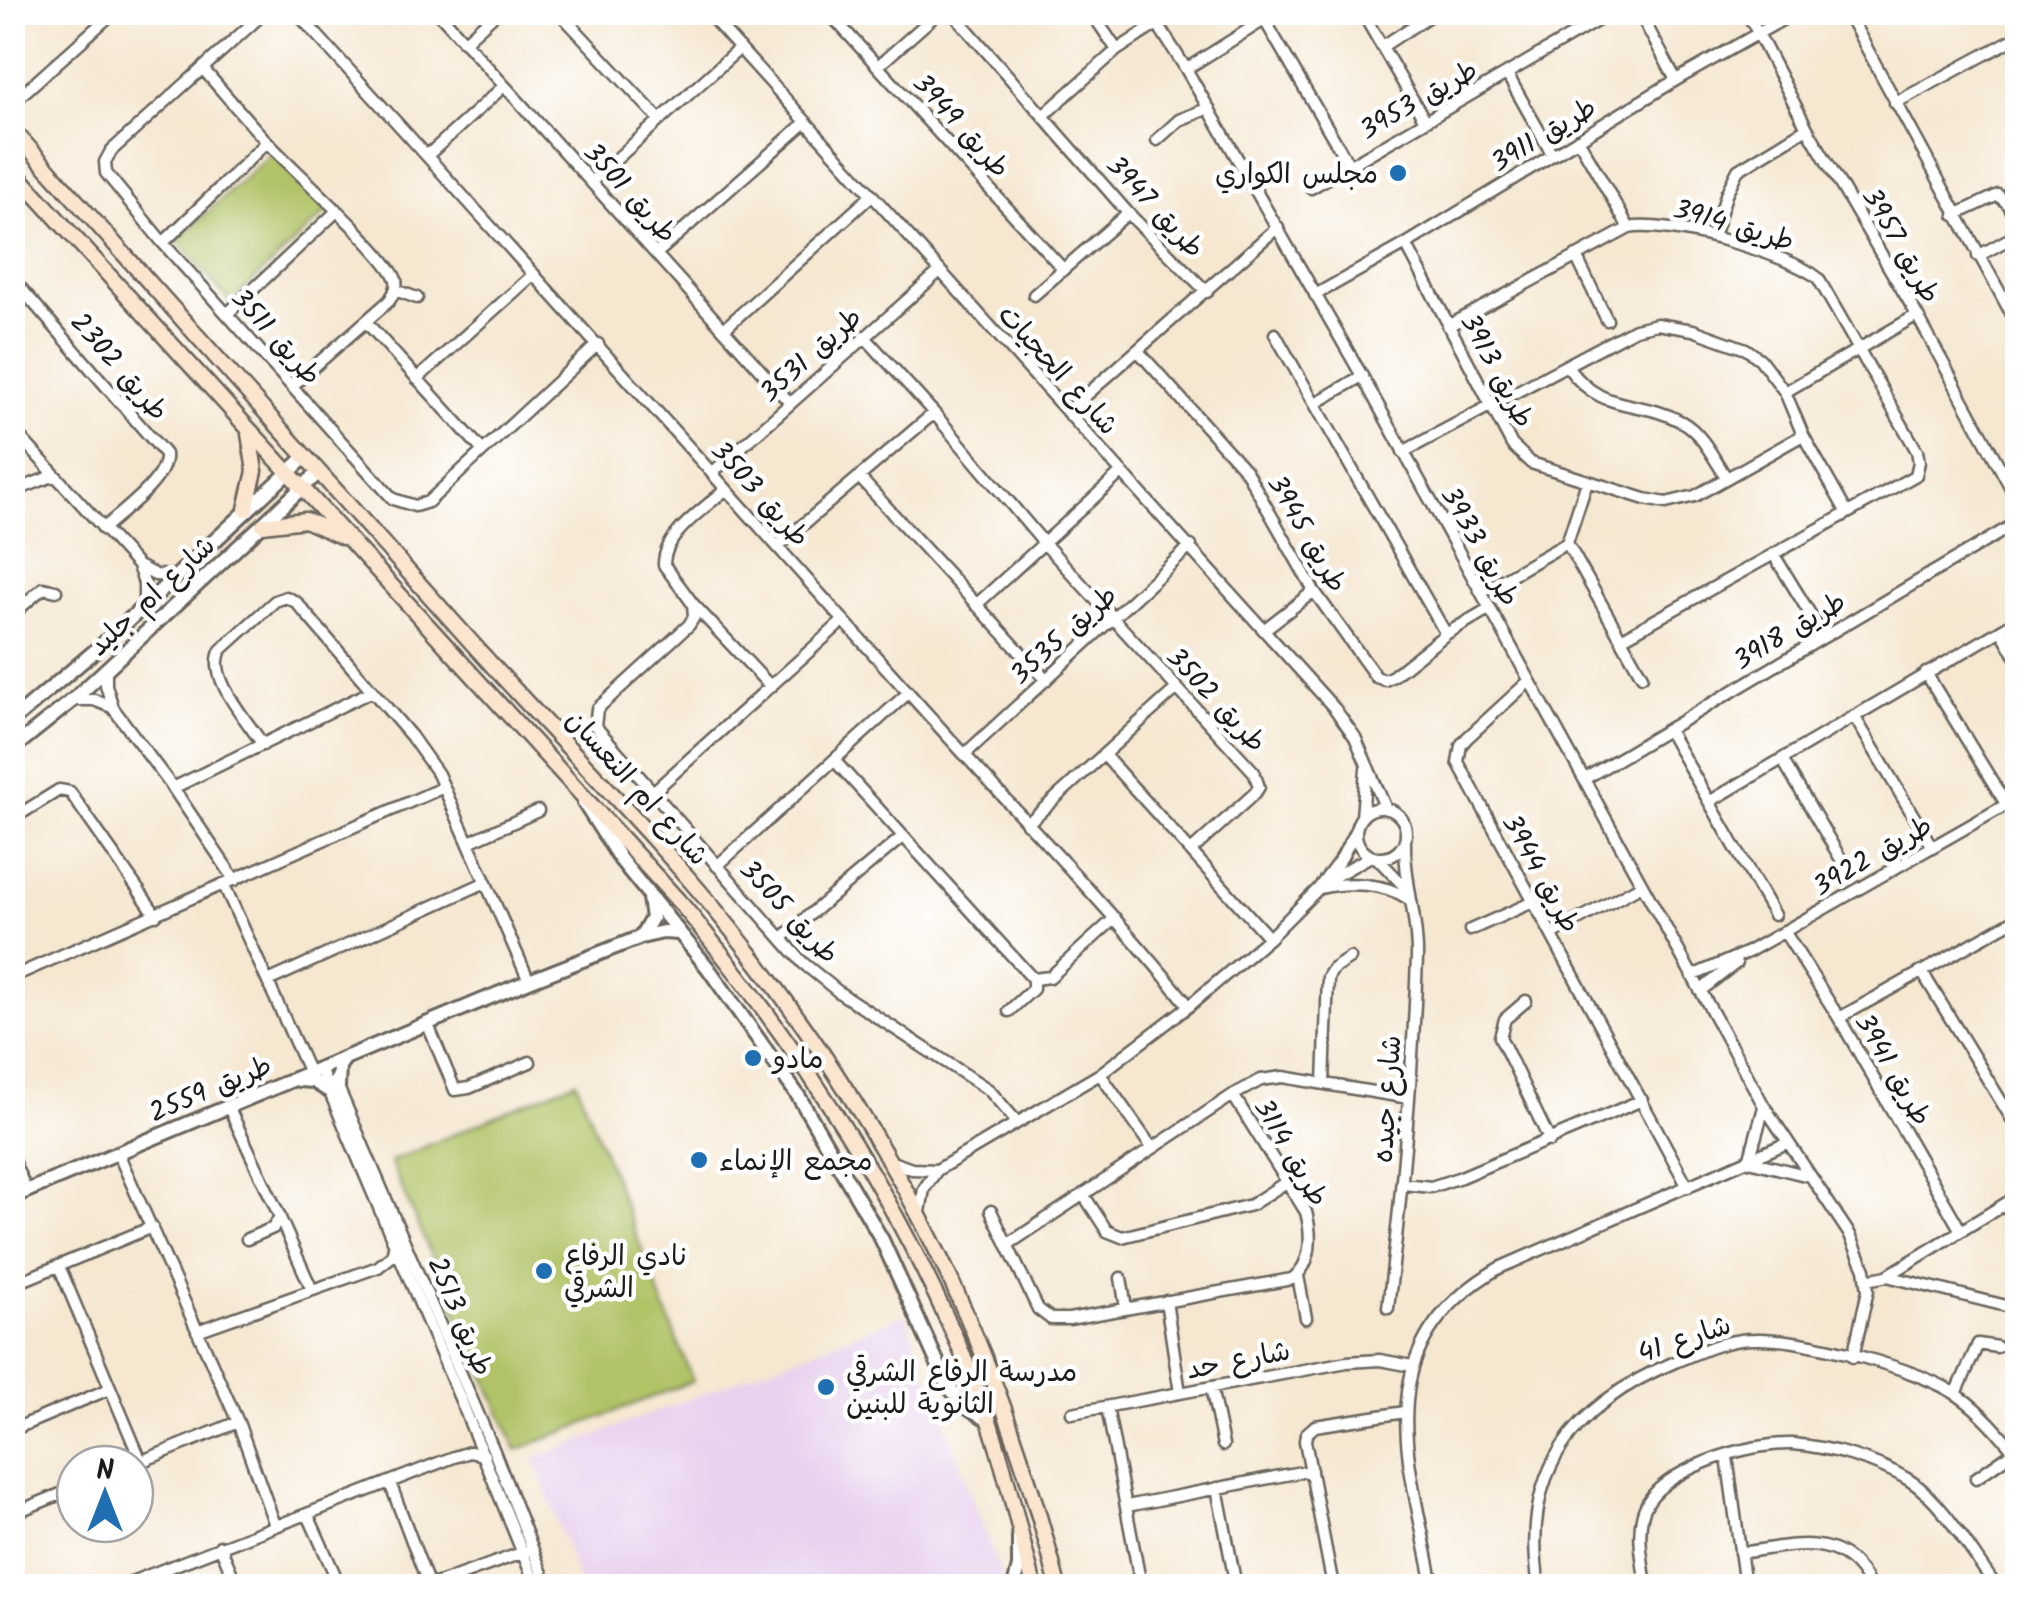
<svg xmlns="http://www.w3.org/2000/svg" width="2030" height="1599" viewBox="0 0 2030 1599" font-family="Kalam,'Playpen Sans Arabic',sans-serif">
  <rect width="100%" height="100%" fill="#fff"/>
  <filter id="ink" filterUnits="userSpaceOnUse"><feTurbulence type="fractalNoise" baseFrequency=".01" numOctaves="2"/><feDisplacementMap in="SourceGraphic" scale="20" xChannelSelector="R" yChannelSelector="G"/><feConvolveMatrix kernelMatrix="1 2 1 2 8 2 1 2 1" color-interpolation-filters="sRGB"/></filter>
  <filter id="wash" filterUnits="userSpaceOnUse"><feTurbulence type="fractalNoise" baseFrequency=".0048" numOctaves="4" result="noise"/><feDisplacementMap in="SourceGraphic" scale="40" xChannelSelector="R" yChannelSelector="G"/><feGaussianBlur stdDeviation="2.25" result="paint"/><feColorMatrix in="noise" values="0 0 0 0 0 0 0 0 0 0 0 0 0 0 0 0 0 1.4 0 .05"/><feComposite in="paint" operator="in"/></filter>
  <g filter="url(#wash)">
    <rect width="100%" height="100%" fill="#f5e7d0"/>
    <!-- built -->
    <path fill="#e8d2ee" d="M905,1315L1003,1581L990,1586H580L535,1459Z"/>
    <!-- green -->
    <path fill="#b0c366" stroke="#667041" stroke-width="2.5" d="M275,150L330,209L230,303L177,240Z
      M576,1081L693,1381L517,1450L390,1162Z"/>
  </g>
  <g filter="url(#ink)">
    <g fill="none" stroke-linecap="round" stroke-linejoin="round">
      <!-- minor casing -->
      <g stroke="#68635b" stroke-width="15">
        <path id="minor" d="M265,12L111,151L105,162L106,173L163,243L393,499L415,506L428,502L598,344
          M296,12C502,237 704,465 907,691C1000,796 1100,896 1189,1006
          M438,12L790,403
          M559,12L660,120
          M707,12L1335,709L1355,737L1386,809
          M828,12L1063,269
          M952,12L1128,213L1207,292
          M1091,12L1117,50
          M1150,12L1186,69L1362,376L1764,1106L1850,1235L1865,1269L1868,1290L1853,1357
          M1260,12L1349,165
          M1362,12L1424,119
          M1639,12L1676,80
          M1747,12L1807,128L1917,315L2018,501
          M1847,12L2018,326
          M464,42L497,12
          M1383,46L1435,12
          M878,66L939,12
          M1186,69L1264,20
          M204,70C226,95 247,121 270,145C292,168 390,257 396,280C398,288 393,295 389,301L292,386
          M1507,74L1552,154
          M18,98L114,12
          M1895,103L2010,41H2018
          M1044,115L1117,50L1157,24
          M1578,139L1629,228
          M1157,140L1179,120L1209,108
          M428,155L504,86
          M591,182L740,48
          M1311,188L1612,12
          M1955,215L1998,195L2009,205L2018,224
          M1713,237L1727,192L1738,170L1807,128
          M163,243L267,142
          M1406,244L1512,445L1531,463L1645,499L1666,503L1695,496L1803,435
          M656,254L806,122
          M1576,256L1607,320
          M1978,256L2018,234
          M12,278L165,454C168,480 122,511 103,529
          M395,290L417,298
          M1034,295L1128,213
          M1315,295L1406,244L1676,80L1796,12
          M227,314L337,211
          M366,322L483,451
          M1448,326L1629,228C1667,220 1787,253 1818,278L1917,451L1919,462L1916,475L1621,639
          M724,329L872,195
          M1275,334L1446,634
          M864,336L934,413L1043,542L1254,772L1259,787L1255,793L1191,851
          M1139,352L1246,471L1314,591L1376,677L1385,680L1393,676L1446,634L1490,608
          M1567,366C1603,416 1637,397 1682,422C1702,433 1714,459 1726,477
          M417,379L534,274
          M1785,392L1917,315
          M1316,403L1362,376
          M1067,412L1278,227
          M12,428L138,566L155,575L174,576
          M1403,452L1635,329L1657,324L1693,330L1746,349L1760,359L1785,392L1803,435L1847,513
          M712,473L940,271
          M859,477L1046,680
          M726,489C706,508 663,534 664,565L693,604L771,687
          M12,492L55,475
          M1567,543L1642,676
          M778,546L934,413
          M1774,555L1823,635
          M138,566L144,583V603
          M1481,592L1567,543L1587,482
          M693,604L694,617L689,625L597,709L595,726L803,963L840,993L989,1090L1016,1121
          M976,605L1122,472
          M12,615L43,588L56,591
          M1265,629L1314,591
          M2001,630L2018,660
          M106,670V685L113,708L173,788L235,880
          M1926,673L2006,804
          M1528,682L1467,738L1461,745L1458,762L1688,1187
          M73,700H94L112,707
          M1854,716L1932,847
          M1668,730L1774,915
          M263,745C248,721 206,677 221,650L275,601L286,597L296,602L411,736L438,774L529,981
          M965,754L1191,546
          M1104,755L1269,938
          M1782,759L1849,873
          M834,760L1033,979L1050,977L1115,918
          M1586,778L2018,522
          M173,788L372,691
          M653,792L844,620
          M1709,802L2018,620
          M1356 833a25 25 0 1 1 50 0a25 25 0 1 1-50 0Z
          M1362,817L1366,769
          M12,819L59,790L70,792L156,915
          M1027,824L1176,689
          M469,842L538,811
          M1378,859L1404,886
          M717,866L908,693
          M1330,879L1371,856
          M224,885L309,1073
          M1320,888C1348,881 1385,883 1409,899
          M1470,930L1533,902
          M1784,931L1839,1018L1961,1231
          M1552,934L1642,885
          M782,938L901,838
          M1922,972L2018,1129
          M1692,976L1748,952L2018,798
          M12,977L444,787
          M268,981L486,882
          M1700,991L1736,963
          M1526,1001L1505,1019L1500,1037L1550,1141
          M1009,1011L1033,989V979
          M1839,1018L2018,918
          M428,1025L455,1090L469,1088L530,1062
          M320,1069L462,1403L536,1586
          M1100,1074L1152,1148
          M335,1080L494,1451L547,1586
          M1324,1083L1328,977L1333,969L1350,958
          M1764,1107L1749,1161L1809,1176
          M229,1108L280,1217L273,1228L247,1239
          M118,1153L238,1422L275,1525
          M12,1158L27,1192
          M892,1162L912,1169L937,1170
          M1403,1184L1431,1187L1461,1177L1642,1100
          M1083,1194L1107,1231L1122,1237L1251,1205L1288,1181
          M991,1211L1038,1309L1051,1319H1069L1292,1279C1313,1264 1312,1235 1306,1212L1233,1095
          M920,1212L924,1189L937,1170L1100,1074L1189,1006L1269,938L1319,888L1342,857L1356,829
          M280,1218L312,1290
          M1007,1245L1233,1095L1261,1080L1283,1077L1409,1098
          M59,1266L141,1461
          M1298,1276L1306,1318
          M1887,1276L2018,1196
          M1121,1278L1126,1308
          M1867,1280L1887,1276L2018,1309
          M12,1285L152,1227
          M1166,1301L1180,1393
          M1388,1308C1402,1192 1413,1075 1417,957C1418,919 1404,882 1405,843
          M197,1331L378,1267L392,1256L394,1247
          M1211,1387L1223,1445
          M1956,1394L1978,1344L1997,1347
          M1107,1407L1141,1586
          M1072,1413L1347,1362L1380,1360L1412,1366
          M12,1430L109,1389
          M1727,1457L1745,1586
          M135,1464L238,1422
          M1976,1478L2016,1450
          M390,1483L429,1586
          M1217,1488L1236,1586
          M1127,1506L1311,1470
          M12,1514L75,1488
          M308,1515L340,1586
          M220,1546L237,1586
          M1740,1553C1793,1546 1841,1529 1870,1586
          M121,1586L454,1457L470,1452L484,1455
          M430,1586L527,1551
          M1333,1586L1305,1441L1306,1434L1315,1426L1405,1412
          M1433,1586C1410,1460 1363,1348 1499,1268L1787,1143
          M1539,1586C1520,1472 1573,1404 1675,1362C1702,1351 1726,1339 1755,1339C1803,1337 1920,1369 1959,1396C1982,1412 2001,1435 2018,1456
          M1646,1586C1643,1562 1636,1534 1644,1510C1658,1469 1752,1442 1792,1444C1830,1447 1876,1460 1909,1480C1943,1501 1972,1554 1996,1586"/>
      </g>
      <!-- tertiary casing -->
      <g stroke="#68635b" stroke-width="18">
        <path id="tertiary" d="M12,721L103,644L305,457
          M12,749L73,700L319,472
          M584,803L620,859L708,968L799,1097L882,1240L948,1386L966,1406L988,1420
          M641,937L652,918L649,898
          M299,1080L313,1081L329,1091
          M338,1087L339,1066L345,1058
          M12,1197L529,981L641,937L663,932L678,933
          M1014,1586L1019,1567V1537"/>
      </g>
      <!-- secondary casing -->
      <g stroke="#68635b" stroke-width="19">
        <path id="secondary" d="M12,14L14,12
          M12,129C168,304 325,478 481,653C570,752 667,846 749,952C900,1147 998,1347 1058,1586
          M12,169L683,906C811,1060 918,1230 988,1418C1007,1473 1019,1530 1034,1586
          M246,509L255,471L249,434
          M263,525L305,520L343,537"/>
      </g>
      <!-- minor -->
      <use href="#minor" stroke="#fff" stroke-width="10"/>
      <!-- tertiary -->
      <use href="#tertiary" stroke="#fff" stroke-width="12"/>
      <!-- secondary -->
      <use href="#secondary" stroke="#fbe5cf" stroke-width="14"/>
    </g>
  </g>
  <!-- markers -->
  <g fill="#1f6fb2" stroke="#fff" stroke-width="4">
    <circle cx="1398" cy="173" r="10"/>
    <circle cx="753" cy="1058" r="10"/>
    <circle cx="699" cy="1160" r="10"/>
    <circle cx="544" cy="1271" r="10"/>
    <circle cx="826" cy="1387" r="10"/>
  </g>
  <g text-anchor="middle" stroke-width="9" stroke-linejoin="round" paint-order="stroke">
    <!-- street labels -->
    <g font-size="28" fill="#1c1c1c" stroke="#fff">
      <text transform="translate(1418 99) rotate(-30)" y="10">طريق 3953</text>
      <text transform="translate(962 125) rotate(48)" y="10">طريق 3949</text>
      <text transform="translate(1543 134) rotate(-31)" y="10">طريق 3911</text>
      <text transform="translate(631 192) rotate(48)" y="10">طريق 3501</text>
      <text transform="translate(1156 206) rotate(47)" y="10">طريق 3947</text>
      <text transform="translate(1734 224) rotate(16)" y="10">طريق 3914</text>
      <text transform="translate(1902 245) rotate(60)" y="10">طريق 3957</text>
      <text transform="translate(277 336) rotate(48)" y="10">طريق 3511</text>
      <text transform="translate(810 354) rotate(-42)" y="10">طريق 3531</text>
      <text transform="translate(120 366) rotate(49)" y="10">طريق 2302</text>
      <text transform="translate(1059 369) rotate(48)" y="10">شارع الحجيات</text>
      <text transform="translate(1498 370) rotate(62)" y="10">طريق 3913</text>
      <text transform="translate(761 493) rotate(48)" y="10">طريق 3503</text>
      <text transform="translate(1308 533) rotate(60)" y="10">طريق 3945</text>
      <text transform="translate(1481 546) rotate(61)" y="10">طريق 3933</text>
      <text transform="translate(151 595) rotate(-43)" y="10">شارع ام جليد</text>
      <text transform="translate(1789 630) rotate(-31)" y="10">طريق 3918</text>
      <text transform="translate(1063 634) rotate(-42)" y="10">طريق 3535</text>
      <text transform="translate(1217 699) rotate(47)" y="10">طريق 3502</text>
      <text transform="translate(638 787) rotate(48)" y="10">شارع ام النعسان</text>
      <text transform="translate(1872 855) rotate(-30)" y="10">طريق 3922</text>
      <text transform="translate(1542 873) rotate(61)" y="10">طريق 3944</text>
      <text transform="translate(790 911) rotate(47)" y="10">طريق 3505</text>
      <text transform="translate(1894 1069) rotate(60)" y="10">طريق 3941</text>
      <text transform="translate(210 1088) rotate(-23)" y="10">طريق 2559</text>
      <text transform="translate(1386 1099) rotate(-86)" y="10">شارع جيده</text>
      <text transform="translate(1292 1152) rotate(60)" y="10">طريق 3114</text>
      <text transform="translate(461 1316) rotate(67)" y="10">طريق 2513</text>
      <text transform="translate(1684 1338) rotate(-19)" y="10">شارع 41</text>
      <text transform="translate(1238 1359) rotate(-11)" y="10">شارع حد</text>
    </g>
    <!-- poi labels -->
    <g font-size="28" fill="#1c1c1c" stroke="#fff" text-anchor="start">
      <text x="1378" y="183" text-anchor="end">مجلس الكواري</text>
      <text x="773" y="1068">مادو</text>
      <text x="719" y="1170">مجمع الإنماء</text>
      <text x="564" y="1265">نادي الرفاع<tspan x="564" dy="32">الشرقي</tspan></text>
      <text x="846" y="1381">مدرسة الرفاع الشرقي<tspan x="846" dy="32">الثانوية للبنين</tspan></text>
    </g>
  </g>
  <!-- margin -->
  <rect width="2030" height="1599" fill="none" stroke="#fff" stroke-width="50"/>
  <!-- north arrow -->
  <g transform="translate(105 1494)"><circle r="48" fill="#ffffff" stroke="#a4a4a4" stroke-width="2.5"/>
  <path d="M0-8L18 38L0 25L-18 38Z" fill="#1f6fb2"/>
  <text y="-15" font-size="28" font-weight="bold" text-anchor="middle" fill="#1c1c1c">N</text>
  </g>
</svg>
